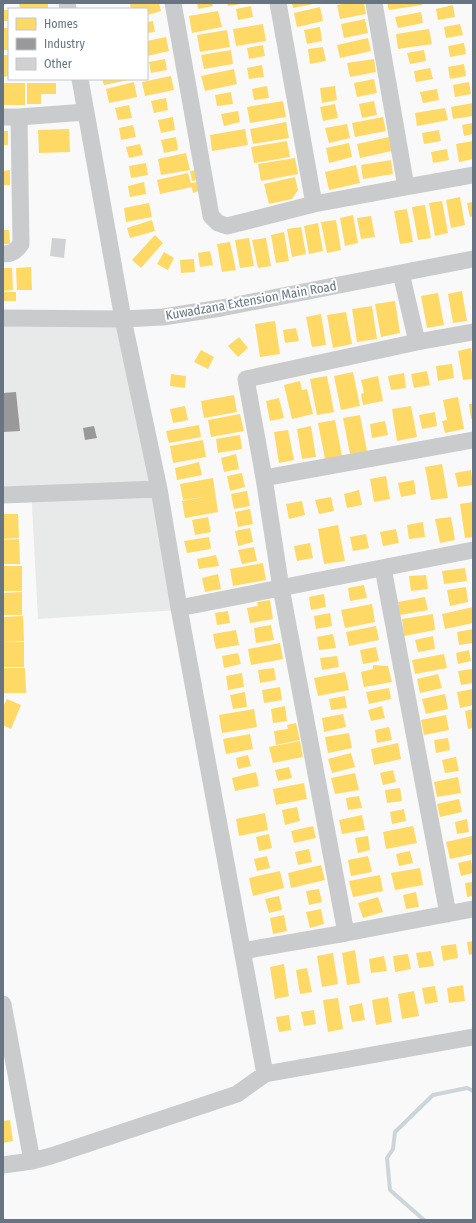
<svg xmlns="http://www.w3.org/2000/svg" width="476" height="1223" viewBox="0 0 476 1223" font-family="'Fira Sans Condensed',sans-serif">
  <rect width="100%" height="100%" fill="#f9f9f9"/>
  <!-- built -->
  <path fill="#e8e9e9" d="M121,320L178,610L38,619L31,487H3V322Z"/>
  <!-- homes -->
  <path fill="#ffd966" d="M19,3H48V9H20Z
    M136,3H159L161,11L147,15V9H131L130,4Z
    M197,3H212L213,6L198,9Z
    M227,3H241V4L228,6Z
    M292,3H313V4L293,8Z
    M348,3H364L366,14L340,19L337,5Z
    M387,3H422V5L389,10Z
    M453,5L455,17L438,20L436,9Z
    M251,6L253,17L238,20L236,9Z
    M320,7L323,21L297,27L294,13Z
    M3,10H9V21H3Z
    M218,11L222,27L192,33L189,16Z
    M421,12L423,23L398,28L395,17Z
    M365,19L368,33L344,38L341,24Z
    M153,21L155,32L147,33V22Z
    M263,24L266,41L236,46L233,29Z
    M460,24L463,35L446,38L444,27Z
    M320,27L322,41L307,44L304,30Z
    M3,28H9V50H3Z
    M429,29L432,44L398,49L396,34Z
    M227,30L230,47L200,52L197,35Z
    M166,37L169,51L147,56V41Z
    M368,38L371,51L340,58L337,45Z
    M464,43L466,54L450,57L448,46Z
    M263,45L265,56L249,59L247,48Z
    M323,47L326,61L310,64L308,49Z
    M231,50L233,64L204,69L201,55Z
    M424,50L426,61L410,64L407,53Z
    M3,55H9V76L3,77Z
    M165,59L167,70L151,73L149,62Z
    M374,59L376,72L350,77L347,63Z
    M464,64L466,76L450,79L448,67Z
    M262,65L264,77L249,79L247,68Z
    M430,68L433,79L416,82L414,71Z
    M234,69L237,84L205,91L201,76Z
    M171,76L174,90L145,96L142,82Z
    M102,79H129V80L104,85Z
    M374,79L377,93L357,97L354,83Z
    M134,82L137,97L109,103L106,89Z
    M469,82L471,94L455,97L453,85Z
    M3,83H25V105H3Z
    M27,83H56V94H41V104H27Z
    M267,86L269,98L254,100L252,89Z
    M335,86L337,100L322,103L320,88Z
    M437,89L439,100L423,103L420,92Z
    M231,92L233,104L217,106L215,95Z
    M166,98L168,110L154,113L151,101Z
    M283,101L286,117L250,123L247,107Z
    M374,101L377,115L362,118L359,104Z
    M473,103V116L453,119L451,107Z
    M335,104L338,118L323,121L320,107Z
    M129,105L132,118L118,120L115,108Z
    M445,108L448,120L417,126L415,113Z
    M238,111L240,122L224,126L221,114Z
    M173,117L175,130L161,133L158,120Z
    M383,117L386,131L355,137L352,123Z
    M286,122L289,138L253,144L250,129Z
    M473,123V134L464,136L462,125Z
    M347,124L350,138L329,143L325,128Z
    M133,125L136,137L121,140L119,128Z
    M69,129L70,152L39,153L38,130Z
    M245,129L248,145L212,151L210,135Z
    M439,130L441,141L424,144L422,133Z
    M3,131H8V145H3Z
    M176,137L178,150L164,153L161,140Z
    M389,137L392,151L360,158L357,144Z
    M287,141L290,157L254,163L251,147Z
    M473,141V159L459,162L456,144Z
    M349,143L352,157L329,163L326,148Z
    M140,144L143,155L129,158L126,147Z
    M447,149L449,160L433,163L431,152Z
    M186,153L190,170L161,175L158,159Z
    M295,158L298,174L261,181L258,164Z
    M391,160L393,174L363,179L361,165Z
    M146,163L148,175L131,178L129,166Z
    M356,165L360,183L329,190L325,172Z
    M10,170V185H3V171Z
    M197,170L198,180L192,181L190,171Z
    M188,173L192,187L160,194L157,180Z
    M295,177L298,190L292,199L269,204L264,184Z
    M144,182L146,194L130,197L128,186Z
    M198,182L199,191L193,193L191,183Z
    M460,197L465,225L451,228L446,200Z
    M442,201L448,233L435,236L429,203Z
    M473,202V216L470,217L467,203Z
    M149,203L152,217L126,222L124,208Z
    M425,205L431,238L418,240L412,207Z
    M407,209L413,242L400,244L394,211Z
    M353,215L358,243L345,246L340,218Z
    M371,216L375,237L361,239L357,218Z
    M152,220L155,231L130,238L127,228Z
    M336,220L341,250L327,253L321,222Z
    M318,223L323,251L309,254L304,226Z
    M301,227L306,254L292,257L287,229Z
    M3,230H9L10,244H3Z
    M284,232L289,261L276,263L271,235Z
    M155,235L163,243L141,268L132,260Z
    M249,238L254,266L240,268L235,240Z
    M266,238L271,266L258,268L252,240Z
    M230,242L236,270L222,272L217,244Z
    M210,251L213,265L200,267L198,253Z
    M164,252L174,258L168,270L157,264Z
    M194,259L195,272L181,273L180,260Z
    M31,267L32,290H17L16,268Z
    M3,268H12L13,290L3,291Z
    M462,291L467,321L453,323L448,294Z
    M3,292H16V301H3Z
    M438,293L444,325L427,328L421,296Z
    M395,301L400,333L381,337L375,304Z
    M372,306L377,339L357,342L352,309Z
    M346,312L352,344L333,348L327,315Z
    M321,314L326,345L312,347L306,317Z
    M275,321L280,354L260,357L255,324Z
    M296,328L299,341L285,343L283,330Z
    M239,337L248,348L238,357L228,346Z
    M471,348L473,359V379L463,380L458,351Z
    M201,350L214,357L208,369L194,362Z
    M452,364L454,378L438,381L436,366Z
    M427,371L430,385L414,388L411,374Z
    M353,372L360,406L341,410L334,376Z
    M404,373L406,388L391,390L388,376Z
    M171,374L186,376L185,388L170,386Z
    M327,376L334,412L317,415L310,379Z
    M378,376L383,401L363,405L361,394L364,393L361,380Z
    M300,381L302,390L307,389L313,414L292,419L284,385Z
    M234,395L237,412L204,418L201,401Z
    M458,397L464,429L445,433L442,421L447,420L443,400Z
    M279,398L284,418L270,421L266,401Z
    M469,404H473V418L471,419Z
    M185,406L188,420L173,423L170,409Z
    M411,406L417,437L397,441L392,409Z
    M435,412L437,426L422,429L419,415Z
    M240,414L244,431L211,437L208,420Z
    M360,415L367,451L350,454L343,418Z
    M335,420L342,456L325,459L318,423Z
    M385,421L388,435L372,438L370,424Z
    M199,425L201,437L169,443L166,431Z
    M311,426L316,457L302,459L297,429Z
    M288,430L294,460L279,463L274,432Z
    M240,435L242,449L218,453L216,439Z
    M203,440L206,457L173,463L170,446Z
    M236,454L239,469L224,472L221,458Z
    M199,462L202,475L177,480L175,468Z
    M442,464L448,498L431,500L425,467Z
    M471,470L473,485L458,487L455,473Z
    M242,473L245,487L230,491L227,476Z
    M386,476L390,499L374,502L370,479Z
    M213,478L218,512L185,518L182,501L204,497L183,500L180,484Z
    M414,480L416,494L401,497L398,483Z
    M359,490L362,505L347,508L344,494Z
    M247,491L250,506L234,509L231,494Z
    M331,497L334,511L319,514L315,500Z
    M302,501L305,515L289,519L286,504Z
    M473,502V537L465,538L460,504Z
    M250,509L253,524L238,527L235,512Z
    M3,514H18L19,538L3,539Z
    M208,517L211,532L195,535L192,520Z
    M451,517L455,540L440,543L435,519Z
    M423,522L425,537L409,539L407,525Z
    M338,525L345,561L324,564L318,529Z
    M250,528L253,542L238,546L235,531Z
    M396,529L399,543L383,546L380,532Z
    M366,534L369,548L353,551L350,537Z
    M209,537L211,549L187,553L184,541Z
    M19,539L20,564H3V540Z
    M310,543L313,558L297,561L294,546Z
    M254,547L257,561L242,564L238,550Z
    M216,555L219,566L199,569L197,559Z
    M263,563L266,580L233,586L230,569Z
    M3,566H22V591H3Z
    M465,568L467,581L444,584L442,571Z
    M218,574L221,589L205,592L202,578Z
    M426,575L428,589L411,591L409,576Z
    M364,585L367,598L350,601L348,588Z
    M466,587L468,602L450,606L447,590Z
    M22,592V615H3V593Z
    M324,594L326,607L311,610L309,597Z
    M425,597L428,610L400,615L398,602Z
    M270,600L273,619L250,623L247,608L258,606L257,602Z
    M372,604L375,622L345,628L341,610Z
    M473,607V623L445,629L442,614Z
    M228,611L230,623L217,625L215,613Z
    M330,613L332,626L316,629L314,616Z
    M433,614L435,630L404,636L402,619Z
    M23,616L24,641L3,642V617Z
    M271,625L274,640L256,643L254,628Z
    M376,626L379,640L349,646L346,632Z
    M473,629V643L459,645L457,632Z
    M236,630L239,645L216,649L213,634Z
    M333,634L336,648L319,650L317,637Z
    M433,636L435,649L418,652L415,640Z
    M3,642H24V667H3Z
    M280,643L283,659L251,665L248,649Z
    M376,647L379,661L363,664L360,650Z
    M469,650L471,661L458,664L456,653Z
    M238,653L241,664L224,668L222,656Z
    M444,654L447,668L415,674L412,660Z
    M337,656L339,667L322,670L320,658Z
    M373,665L388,666L392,682L364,687L361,672L373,669Z
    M3,668H25L26,693H3Z
    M274,668L276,680L260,683L258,670Z
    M472,669L473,683L461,685L458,671Z
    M345,672L349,690L318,696L314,678Z
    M242,673L244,687L228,690L226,676Z
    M438,674L442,688L420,693L417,679Z
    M280,687L282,700L264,703L262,690Z
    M389,688L391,699L369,704L366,692Z
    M473,689V705L460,708L457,692Z
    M245,692L247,707L233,709L230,695Z
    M445,694L448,709L426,714L422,699Z
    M345,696L347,708L331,710L329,699Z
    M7,699L21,705L11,729L3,725V707Z
    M285,706L287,721L273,723L271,709Z
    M382,706L385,718L371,721L368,710Z
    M254,709L257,727L222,733L219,715Z
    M473,709V728L468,729L465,711Z
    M343,714L346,727L324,732L322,718Z
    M446,715L449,730L424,735L421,720Z
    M296,723L300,740L276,745L274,731L288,729L287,725Z
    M389,727L392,740L377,743L375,730Z
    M349,733L352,748L328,753L325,737Z
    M250,734L253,749L226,754L223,739Z
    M448,738L450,750L436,753L434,740Z
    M300,741L303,757L273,763L269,747Z
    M398,743L401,759L374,765L371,749Z
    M351,753L355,767L332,773L328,759Z
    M248,755L251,766L238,769L236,758Z
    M456,757L459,771L445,773L442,760Z
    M289,767L292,778L278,781L275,770Z
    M393,770L396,782L383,785L380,773Z
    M256,772L259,786L235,791L232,778Z
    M355,773L359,790L335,794L331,778Z
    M458,777L461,793L437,797L434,782Z
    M304,783L307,799L276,805L273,789Z
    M400,788L402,801L387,803L385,790Z
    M359,796L362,808L348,810L346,798Z
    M459,799L462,812L440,817L437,804Z
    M297,807L300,821L285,825L282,810Z
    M404,809L406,821L392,824L390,812Z
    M265,813L268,830L239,836L236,819Z
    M362,815L365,830L342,834L339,820Z
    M467,819L469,832L457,834L455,822Z
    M313,826L316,838L294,843L291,831Z
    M413,826L417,843L386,849L383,832Z
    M269,834L272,848L259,851L256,837Z
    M368,836L370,850L358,853L355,838Z
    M472,836L473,854L450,859L446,842Z
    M309,849L312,862L298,865L295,852Z
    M410,851L413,863L399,866L396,854Z
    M267,856L270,868L257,871L254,859Z
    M368,856L372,872L351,876L348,860Z
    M471,860L473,873L461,876L458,863Z
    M321,865L325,880L291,888L288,873Z
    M420,868L423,885L395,890L391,873Z
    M280,871L284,888L253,896L249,878Z
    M380,875L383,891L353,897L349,881Z
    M473,882V896L467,897L465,883Z
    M319,889L322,902L309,905L306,891Z
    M416,892L419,907L406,909L403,895Z
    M279,896L282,910L269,913L265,899Z
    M378,897L383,912L363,918L358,903Z
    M321,909L324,924L310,928L306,912Z
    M284,915L287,931L273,934L270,918Z
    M473,941V954L469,955L467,942Z
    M456,944L458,958L443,961L441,946Z
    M355,950L360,983L347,985L342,953Z
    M431,951L434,966L419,968L416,953Z
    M333,953L338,984L322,987L317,956Z
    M408,954L411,969L395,972L393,956Z
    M384,956L387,971L371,973L369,959Z
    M284,964L289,996L275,999L270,967Z
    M307,968L312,992L300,994L296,970Z
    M463,985L465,1001L449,1003L447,988Z
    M435,986L438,1002L425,1004L422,988Z
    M414,991L419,1016L402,1019L398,994Z
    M388,997L392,1022L376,1025L372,1000Z
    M338,998L343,1029L328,1032L323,1000Z
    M362,1003L365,1020L352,1022L349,1006Z
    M314,1010L316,1024L304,1026L301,1012Z
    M289,1015L291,1030L279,1032L276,1017Z
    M10,1120L13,1141L3,1143V1121Z"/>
  <!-- industry -->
  <path fill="#999" d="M16,392L20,431L3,432V393Z
    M94,426L97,438L85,440L83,428Z"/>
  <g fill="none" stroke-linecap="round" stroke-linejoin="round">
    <!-- stream -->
    <path stroke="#ced5d8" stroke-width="4" d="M424,1220L390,1190L387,1158L393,1149L395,1132L433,1095L467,1088L473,1091"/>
  </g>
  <!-- building -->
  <path fill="#d0d1d2" d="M52,238L66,239L64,258L50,256Z"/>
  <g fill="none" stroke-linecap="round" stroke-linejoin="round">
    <!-- minor -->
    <path stroke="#cacbcc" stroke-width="17" d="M67,3L68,9
      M173,3L211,216L218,223L227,226L314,204L406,187
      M278,3L314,204
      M374,3L406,187L473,175
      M80,79L123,319L159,489L179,608L265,1074L473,1037
      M3,117H19
      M3,254C12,254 16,251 21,244L19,117L86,112
      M401,273L417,342
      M3,318L123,319L163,317L221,308L473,259
      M473,332L417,342L246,379L264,478L281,588L346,933L473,909
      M264,478L473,440
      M3,495L159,489
      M383,568L448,914
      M179,608L473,550
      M242,951L346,933
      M3,1004L32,1161
      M3,1165L32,1161L51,1156L237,1094L265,1074"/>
  </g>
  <g text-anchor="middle" stroke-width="4" stroke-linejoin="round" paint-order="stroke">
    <!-- street labels -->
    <g font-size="13" fill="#667581" stroke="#fff">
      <text transform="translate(251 300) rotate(-10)" y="5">Kuwadzana Extension Main Road</text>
    </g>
  </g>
  <!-- border -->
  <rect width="476" height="1223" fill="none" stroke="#667581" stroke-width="8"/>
  <!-- legend -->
  <rect x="8" y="8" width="140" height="72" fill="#ffffff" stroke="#c2c8cd"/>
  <rect x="16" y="18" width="20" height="12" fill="#ffd966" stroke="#c2c8cd"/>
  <text x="44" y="28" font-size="12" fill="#667581">Homes</text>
  <rect x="16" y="38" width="20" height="12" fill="#999999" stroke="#c2c8cd"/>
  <text x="44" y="48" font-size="12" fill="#667581">Industry</text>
  <rect x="16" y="58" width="20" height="12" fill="#d0d1d2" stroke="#c2c8cd"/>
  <text x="44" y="68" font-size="12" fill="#667581">Other</text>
</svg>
